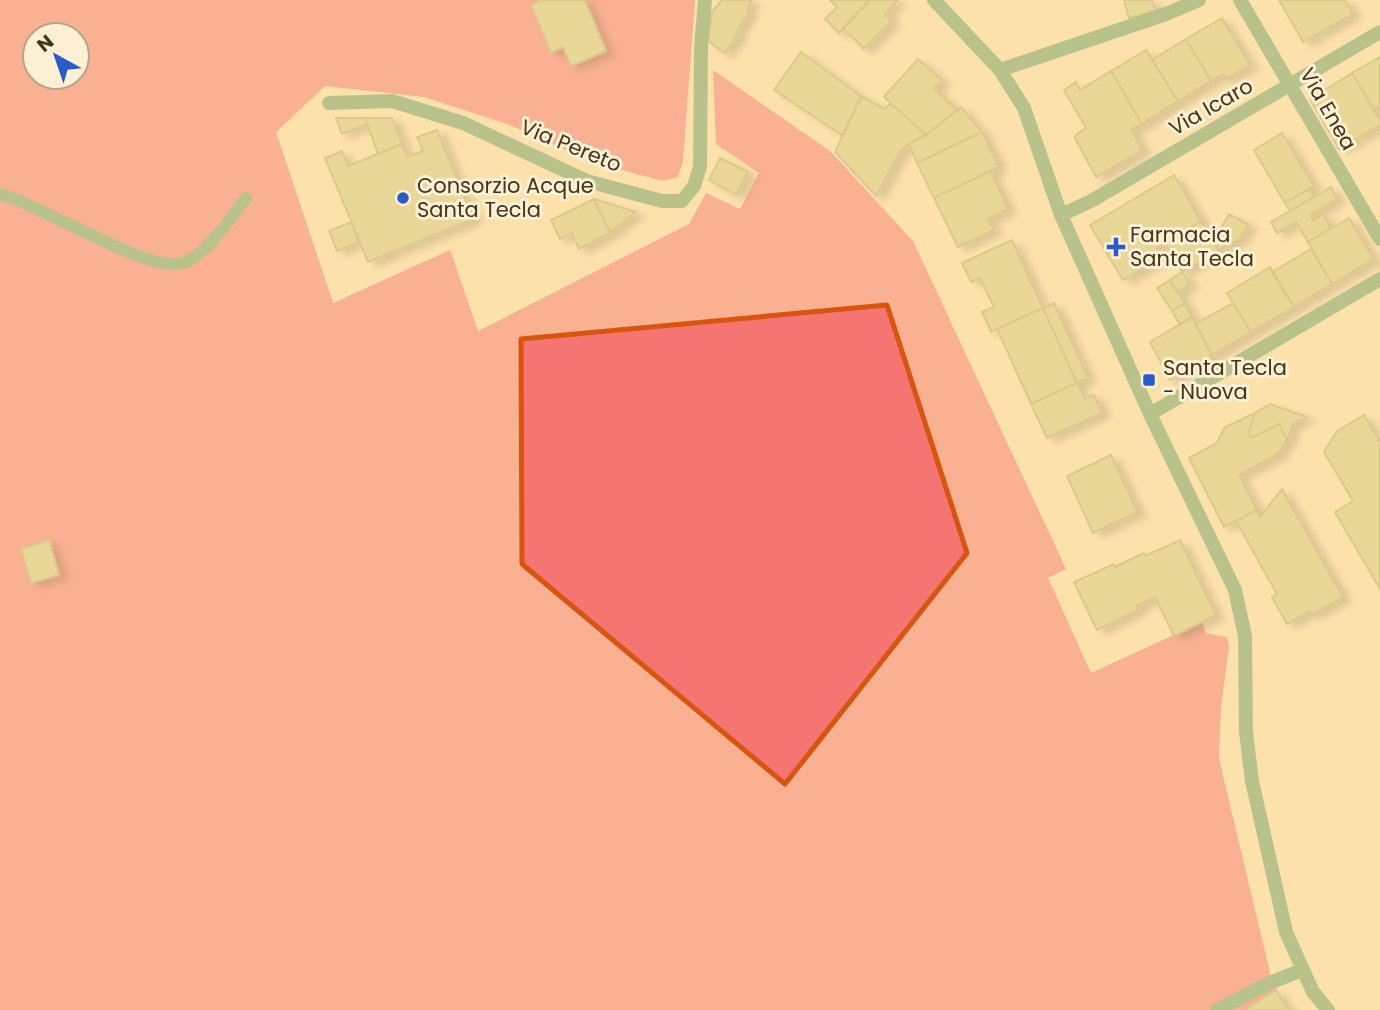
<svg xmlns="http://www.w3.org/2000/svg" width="1380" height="1010" viewBox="0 0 1380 1010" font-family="Poppins,sans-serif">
  <defs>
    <filter id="shadow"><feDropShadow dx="8" dy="4.5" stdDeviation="3.5" flood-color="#0004"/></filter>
  </defs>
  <rect width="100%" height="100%" fill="#fde1ab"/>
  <!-- forest -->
  <path fill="#f47572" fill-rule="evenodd" d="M0,0H695L683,161L678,177L662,181L597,163L507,124L424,97L325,86L276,132L333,303L450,250L478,331L689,224L706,193L740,209L759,173L716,144L713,70L830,151L913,241L1066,569L1048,578L1091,673L1202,622L1206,633L1227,637L1229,647L1221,706L1219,759L1272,981L1289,1010H0ZM35,35H77V77H35Z"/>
  <!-- building -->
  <path fill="#d1c980" stroke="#b4ac63" stroke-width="2" filter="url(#shadow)" d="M541,0H585L606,51L571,66L563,47L551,53L531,5Z
    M722,0H752L747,10L749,12L736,33L738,35L725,53L708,41L712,12Z
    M830,0H870L839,33L825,19L837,7Z
    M870,0H898L885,14L892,21L864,49L843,28Z
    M1124,0H1152L1156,11L1129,18Z
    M1279,0H1345L1353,14L1303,42Z
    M1222,18L1250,65L1226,79L1223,74L1211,81L1186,39Z
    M1186,39L1211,81L1178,101L1152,60Z
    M1146,50L1178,101L1142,124L1111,71Z
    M801,52L861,96L843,136L774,90Z
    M1380,57V106L1374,110L1352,73Z
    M918,59L942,80L934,89L957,110L926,135L884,97Z
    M1111,71L1142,124L1131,130L1143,150L1096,177L1075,138L1076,135L1086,128L1064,90L1076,82L1080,90Z
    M1352,73L1380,120V125L1339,149L1310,99Z
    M861,96L884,109L891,103L926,135L909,144L900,152L876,196L835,152Z
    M961,107L982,132L917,163L909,144L926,135Z
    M336,118H365L367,124L342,134Z
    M365,118H392L402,144L378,154Z
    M437,130L474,219L368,262L325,158L342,151L348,166L402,144L407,157L423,151L417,137Z
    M982,132L999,167L934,198L917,163Z
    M1282,133L1314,186L1285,203L1254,150Z
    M720,158L748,172L736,195L709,180Z
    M990,171L1008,209L988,219L994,230L958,247L934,198Z
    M1174,175L1201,221L1157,248L1162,257L1123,280L1090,225Z
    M1331,187L1337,199L1310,215L1313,220L1323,214L1331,228L1308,242L1296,222L1277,233L1271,222Z
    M1309,189L1314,197L1290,211L1285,203Z
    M594,199L636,212L610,233Z
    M594,199L610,233L579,249L572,233L560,239L551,220Z
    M1229,214L1249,225L1238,240L1219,250L1212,240L1225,231L1222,226Z
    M1349,218L1374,259L1332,284L1308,242Z
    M1201,221L1219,250L1182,272L1165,243Z
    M351,222L359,242L337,251L329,231Z
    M1012,240L1043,308L991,332L982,312L994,307L980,278L971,282L962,263Z
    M1311,249L1332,284L1294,307L1272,272Z
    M1270,267L1294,307L1251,332L1227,293Z
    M1182,272L1190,284L1177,292L1170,280Z
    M1170,280L1185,303L1172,311L1157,288Z
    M1054,303L1088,378L1077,383L1043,308Z
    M1185,303L1192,317L1180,325L1172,311Z
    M1233,303L1251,332L1212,355L1195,324Z
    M1043,308L1077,383L1031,404L997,329Z
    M1192,317L1212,355L1170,380L1150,342Z
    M1077,383L1085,399L1094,395L1102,413L1047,438L1031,404Z
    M1270,404L1307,417L1293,424L1287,440L1279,424L1251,438L1249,432L1255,413Z
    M1255,413L1249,432L1251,438L1279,424L1287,440L1278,454L1239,475L1257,510L1224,527L1189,458L1217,443L1225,427Z
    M1364,415L1380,442V589L1335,512L1353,501L1324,452L1337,431Z
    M1111,455L1138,512L1093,533L1067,476Z
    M1282,489L1343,597L1312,615L1310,611L1287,624L1272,597L1277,594L1236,521L1257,510L1260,517Z
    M49,540L59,575L31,583L21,549Z
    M1180,540L1216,615L1174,636L1155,597L1136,606L1138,610L1097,630L1074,582L1114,564L1115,567L1144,553L1145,556Z
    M1276,990L1289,1010H1247L1246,1009Z"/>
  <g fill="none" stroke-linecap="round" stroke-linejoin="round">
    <!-- service -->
    <path stroke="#689c65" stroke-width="12" d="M0,194C41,204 150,275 183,263C207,255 231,217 246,198"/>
    <!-- pedestrian -->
    <path stroke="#689c65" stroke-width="14" d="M1217,1010L1272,982L1302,970"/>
    <!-- minor -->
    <path stroke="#689c65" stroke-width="14" d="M1240,0L1380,239
      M1000,70L1166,14L1199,0
      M329,103L392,101L463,123L587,181L662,201H682L694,186L700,167L701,47L705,0
      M1061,215L1091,201L1380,32"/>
    <!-- tertiary -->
    <path stroke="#689c65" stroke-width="14" d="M934,0L1000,70L1024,108L1061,215L1150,414L1235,590L1245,636L1246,732L1252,781L1286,932L1313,992L1328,1010
      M1150,414L1380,279"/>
  </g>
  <!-- marked area -->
  <path d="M0 0H1380V1010H0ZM887,305L967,553L785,784L522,564L521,339Z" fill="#fde1ab" fill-opacity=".55" fill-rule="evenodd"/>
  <path fill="none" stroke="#d8550d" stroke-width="5" stroke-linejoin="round" d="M887,305L967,553L785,784L522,564L521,339Z"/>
  <!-- markers -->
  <g fill="#2a5bca" stroke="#fef0d5" stroke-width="2.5">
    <circle cx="403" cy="198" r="7"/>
    <path d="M1112.5 236.5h7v7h7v7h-7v7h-7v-7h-7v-7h7z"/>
    <rect x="1142" y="373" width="14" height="14" rx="3.5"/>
  </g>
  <g text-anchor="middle" stroke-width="6" stroke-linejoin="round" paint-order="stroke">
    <!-- street labels -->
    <g font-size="21" fill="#443519" stroke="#fef0d5">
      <text transform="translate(1211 107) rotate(-30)" y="7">Via Icaro</text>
      <text transform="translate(1328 109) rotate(60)" y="7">Via Enea</text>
      <text transform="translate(571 146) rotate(22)" y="7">Via Pereto</text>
    </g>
    <!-- poi labels -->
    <g font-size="21" fill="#443519" stroke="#fef0d5" text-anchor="start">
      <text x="417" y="193">Consorzio Acque<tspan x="417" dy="24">Santa Tecla</tspan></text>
      <text x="1130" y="242">Farmacia<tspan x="1130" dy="24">Santa Tecla</tspan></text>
      <text x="1163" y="375">Santa Tecla<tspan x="1163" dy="24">- Nuova</tspan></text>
    </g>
  </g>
  <!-- north arrow -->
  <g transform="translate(56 56) rotate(320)"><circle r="33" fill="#fef0d5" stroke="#b4a58a" stroke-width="2"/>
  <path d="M0-5L12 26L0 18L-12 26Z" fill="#2a5bca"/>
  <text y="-10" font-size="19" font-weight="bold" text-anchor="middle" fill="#443519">N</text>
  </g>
</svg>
